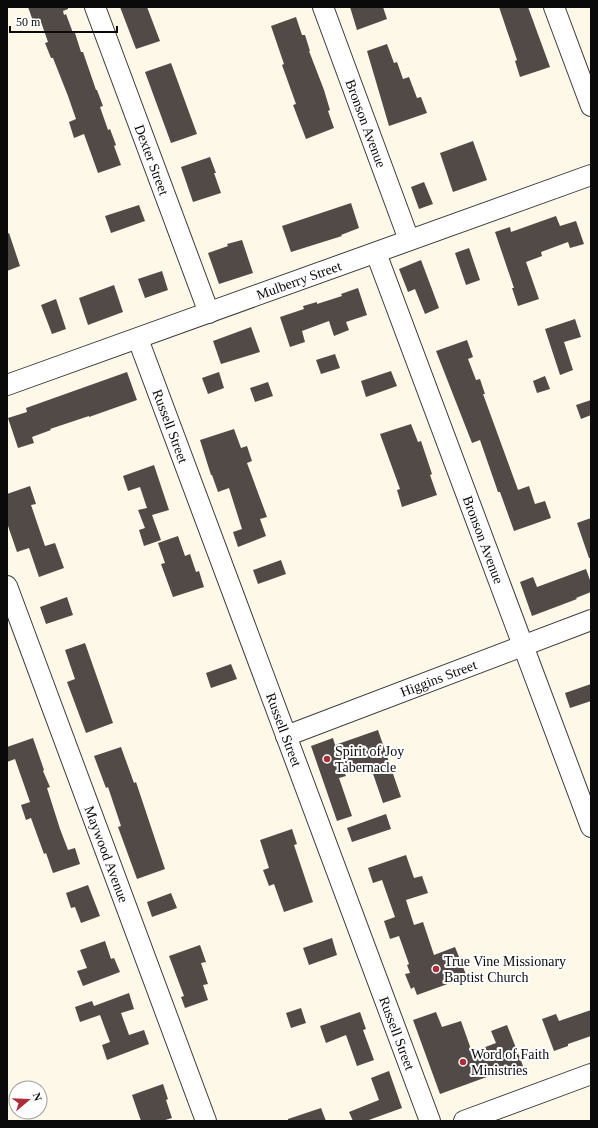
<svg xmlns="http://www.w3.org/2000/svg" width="598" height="1128" viewBox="0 0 598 1128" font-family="Georgia,serif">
  <rect width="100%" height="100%" fill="#fef8e8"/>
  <!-- building -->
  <path fill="#514a47" d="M28,7H68V9L63,11L64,15L66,14L73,33H75L81,52H83L96,90H97L103,106L100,107L108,130L110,129L116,145L114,146L121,165L98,173L84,134L74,138L69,122L76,119L68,96L53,58H51L45,43L48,42L40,19L33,21Z
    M120,7H147L160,41L136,49Z
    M350,7H383L387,19L357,30Z
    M499,7H528L550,67L520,77L515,61L517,60Z
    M296,17L302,35H305L310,51H309L324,90L330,110L328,111L334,128L306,139L293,105L296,104L282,65L284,64L271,26Z
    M387,44L394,63L397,62L403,79L409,77L417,98L421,97L427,113L389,126L367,51Z
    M171,63L197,134L171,143L145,72Z
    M473,141L487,180L453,192L440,153Z
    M210,157L216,173H214L221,193L193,202L181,167Z
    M424,182L433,204L419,209L411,187Z
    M351,203L359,228L341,235L342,236L291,252L282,226Z
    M139,205L145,221L111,233L105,216Z
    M556,216L560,226L576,221L584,244L570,248L568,242L541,252L542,256L526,262L539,299L518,306L512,288H514L495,232L510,227L511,232Z
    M9,233L20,266L7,271V234Z
    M242,240L253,273L219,284L208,253L228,246L227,244Z
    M469,248L480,280L466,285L455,253Z
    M421,260L439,308L425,314L415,289L408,292L399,269Z
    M162,271L168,290L145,298L138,279Z
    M114,285L123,312L88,325L79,298Z
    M358,288L367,315L346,322L349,330L334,336L329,321L302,331L305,342L290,347L280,317L304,309L303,306L317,302V304L342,296L341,294Z
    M56,299L66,329L52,334L41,305Z
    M575,319L581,337L564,342L573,370L560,375L545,329Z
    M251,327L260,352L221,364L213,341Z
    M467,340L473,357L468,359L476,380L480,379L485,394H483L518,490L529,486L535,504L545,501L551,518L514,531L500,492H498L480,440L472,443L436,351Z
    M335,354L340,368L321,374L316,360Z
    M391,371L397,386L366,397L361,381Z
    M127,372L137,400L89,417V416L50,429L51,430L32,437L34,443L18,448L8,418L27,412L26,408Z
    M219,372L224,388L208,394L202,378Z
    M545,376L550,389L537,393L533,381Z
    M268,382L273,396L255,402L250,388Z
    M591,400V415L581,419L576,405Z
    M411,424L418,442L421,441L432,474L430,475L437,495L402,507L397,490L400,489L380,434Z
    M234,429L241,448L247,446L252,461L247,463L267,517L260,519L266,536L238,547L233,532L242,529L229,488L218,492L212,475H211L200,440Z
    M154,465L169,510L152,515L161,540L144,546L139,530L145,528L138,510L147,508L140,487L128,491L123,476Z
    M30,486L36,504L31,505L45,546L55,543L64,568L39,577L29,548L17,552L7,523V494Z
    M591,518V558H589L577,523Z
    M178,536L185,556L190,554L196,572L199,571L204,587L173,597L161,564L165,563L158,543Z
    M281,560L286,574L258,584L253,570Z
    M586,569L591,583V592L576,598L577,599L532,616L520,582L533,577L537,587Z
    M67,597L73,615L46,624L40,607Z
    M85,643L113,723L86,733L67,682L75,679L65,650Z
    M231,664L237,679L211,688L206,673Z
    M591,684V701L570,708L565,693Z
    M378,730L401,797L383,803L370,765L345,774L346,776L339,778L352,816L337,821L311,746L333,738L335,745Z
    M33,738L44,770L43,771L50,787L47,788L60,829L68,850L75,848L80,864L53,873L46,853L44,854L31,818L26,820L21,805L30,802L15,759L7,762V747Z
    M121,747L134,783L136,782L165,869L137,879L118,827L121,826L108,787L106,788L94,756Z
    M386,814L391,829L352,842L347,828Z
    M292,829L297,844L294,845L313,902L284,912L274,884L269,886L263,870L269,868L260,840Z
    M406,855L414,878L422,876L428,893L406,900L414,925L423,922L434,955L455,947L467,977L417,995L414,987L411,989L405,974L410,973L407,965L409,964L399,936L390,939L384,921L395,917L382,880L373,883L368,868Z
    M88,885L100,916L81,923L75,907L71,908L66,893Z
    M171,893L177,908L152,917L147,902Z
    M332,938L337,955L309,965L303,948Z
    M105,941L111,959L114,958L120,972L83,986L77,971L87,968L80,950Z
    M200,945L206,962L201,963L208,984L203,985L208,1000L185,1008L181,997L184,996L169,956Z
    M129,993L134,1009L121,1013L129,1035L144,1030L149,1044L107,1060L102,1045L110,1042L100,1015L80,1022L75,1007L92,1001L94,1006Z
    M301,1008L306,1023L291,1028L286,1013Z
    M591,1010V1036L568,1044V1046L554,1051L542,1019L556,1014L559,1021Z
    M360,1012L366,1029L363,1030L374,1060L357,1066L346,1035L326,1043L320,1026Z
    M436,1012L442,1027L461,1021L472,1052L496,1043L491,1031L507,1025L523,1066L507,1072L506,1070L440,1094L413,1020Z
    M389,1071L402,1108L366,1121H353L349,1112L379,1100L371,1078Z
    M163,1084L168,1099L166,1100L172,1118L162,1121H141L132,1095Z
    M321,1108L326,1121H288V1119Z"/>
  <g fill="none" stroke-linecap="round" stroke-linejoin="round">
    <!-- minor casing -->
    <g stroke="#3d3d3d" stroke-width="22">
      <g id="minor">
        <path id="s1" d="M95,7L209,313"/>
        <path id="s2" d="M323,7L409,240"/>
        <path d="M554,7L591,106"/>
        <path id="s3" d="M376,253L591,827"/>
        <path id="s4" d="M138,339L430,1121"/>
        <path id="s5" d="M7,385L591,175"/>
        <path id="s6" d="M7,586L206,1121"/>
        <path id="s7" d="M286,736L591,620"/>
        <path d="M464,1121L591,1074"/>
      </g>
    </g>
    <!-- minor -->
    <use href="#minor" stroke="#fff" stroke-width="20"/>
  </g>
  <!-- markers -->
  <g fill="#af2c39" stroke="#fff" stroke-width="1.5">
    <circle cx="327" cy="759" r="4"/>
    <circle cx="436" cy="969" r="4"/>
    <circle cx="463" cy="1062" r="4"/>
  </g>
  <g text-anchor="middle" stroke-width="4" stroke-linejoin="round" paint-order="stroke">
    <!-- street labels -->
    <g font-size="14" fill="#0a0a0a" stroke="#fff">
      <text dy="5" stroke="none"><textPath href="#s2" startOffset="124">Bronson Avenue</textPath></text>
      <text dy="5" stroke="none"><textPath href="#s1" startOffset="163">Dexter Street</textPath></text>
      <text dy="5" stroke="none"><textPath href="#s5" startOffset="310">Mulberry Street</textPath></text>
      <text dy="5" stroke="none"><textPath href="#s4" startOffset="93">Russell Street</textPath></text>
      <text dy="5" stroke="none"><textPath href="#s3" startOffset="306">Bronson Avenue</textPath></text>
      <text dy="5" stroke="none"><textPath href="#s7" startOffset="163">Higgins Street</textPath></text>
      <text dy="5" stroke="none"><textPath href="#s4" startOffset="417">Russell Street</textPath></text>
      <text dy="5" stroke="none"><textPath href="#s6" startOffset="286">Maywood Avenue</textPath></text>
      <text dy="5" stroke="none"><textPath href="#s4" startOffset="741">Russell Street</textPath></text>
    </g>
    <!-- poi labels -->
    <g font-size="14" fill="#0a0a0a" stroke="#fff" text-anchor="start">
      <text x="335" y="756">Spirit of Joy<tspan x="335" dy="16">Tabernacle</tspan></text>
      <text x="444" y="966">True Vine Missionary<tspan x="444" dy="16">Baptist Church</tspan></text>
      <text x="471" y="1059">Word of Faith<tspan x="471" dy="16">Ministries</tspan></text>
    </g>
  </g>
  <!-- border -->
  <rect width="598" height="1128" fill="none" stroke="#0a0a0a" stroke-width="16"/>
  <!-- north arrow -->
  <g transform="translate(28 1100) rotate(71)"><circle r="19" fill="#ffffff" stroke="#9d9d9d"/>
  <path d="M0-3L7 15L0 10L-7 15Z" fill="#af2c39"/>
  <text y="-6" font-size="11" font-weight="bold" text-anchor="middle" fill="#0a0a0a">N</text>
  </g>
  <!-- scale -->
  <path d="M10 26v6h107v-6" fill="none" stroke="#0a0a0a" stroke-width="2"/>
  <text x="16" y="26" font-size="12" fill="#0a0a0a" stroke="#ffffff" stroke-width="3" paint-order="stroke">50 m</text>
</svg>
